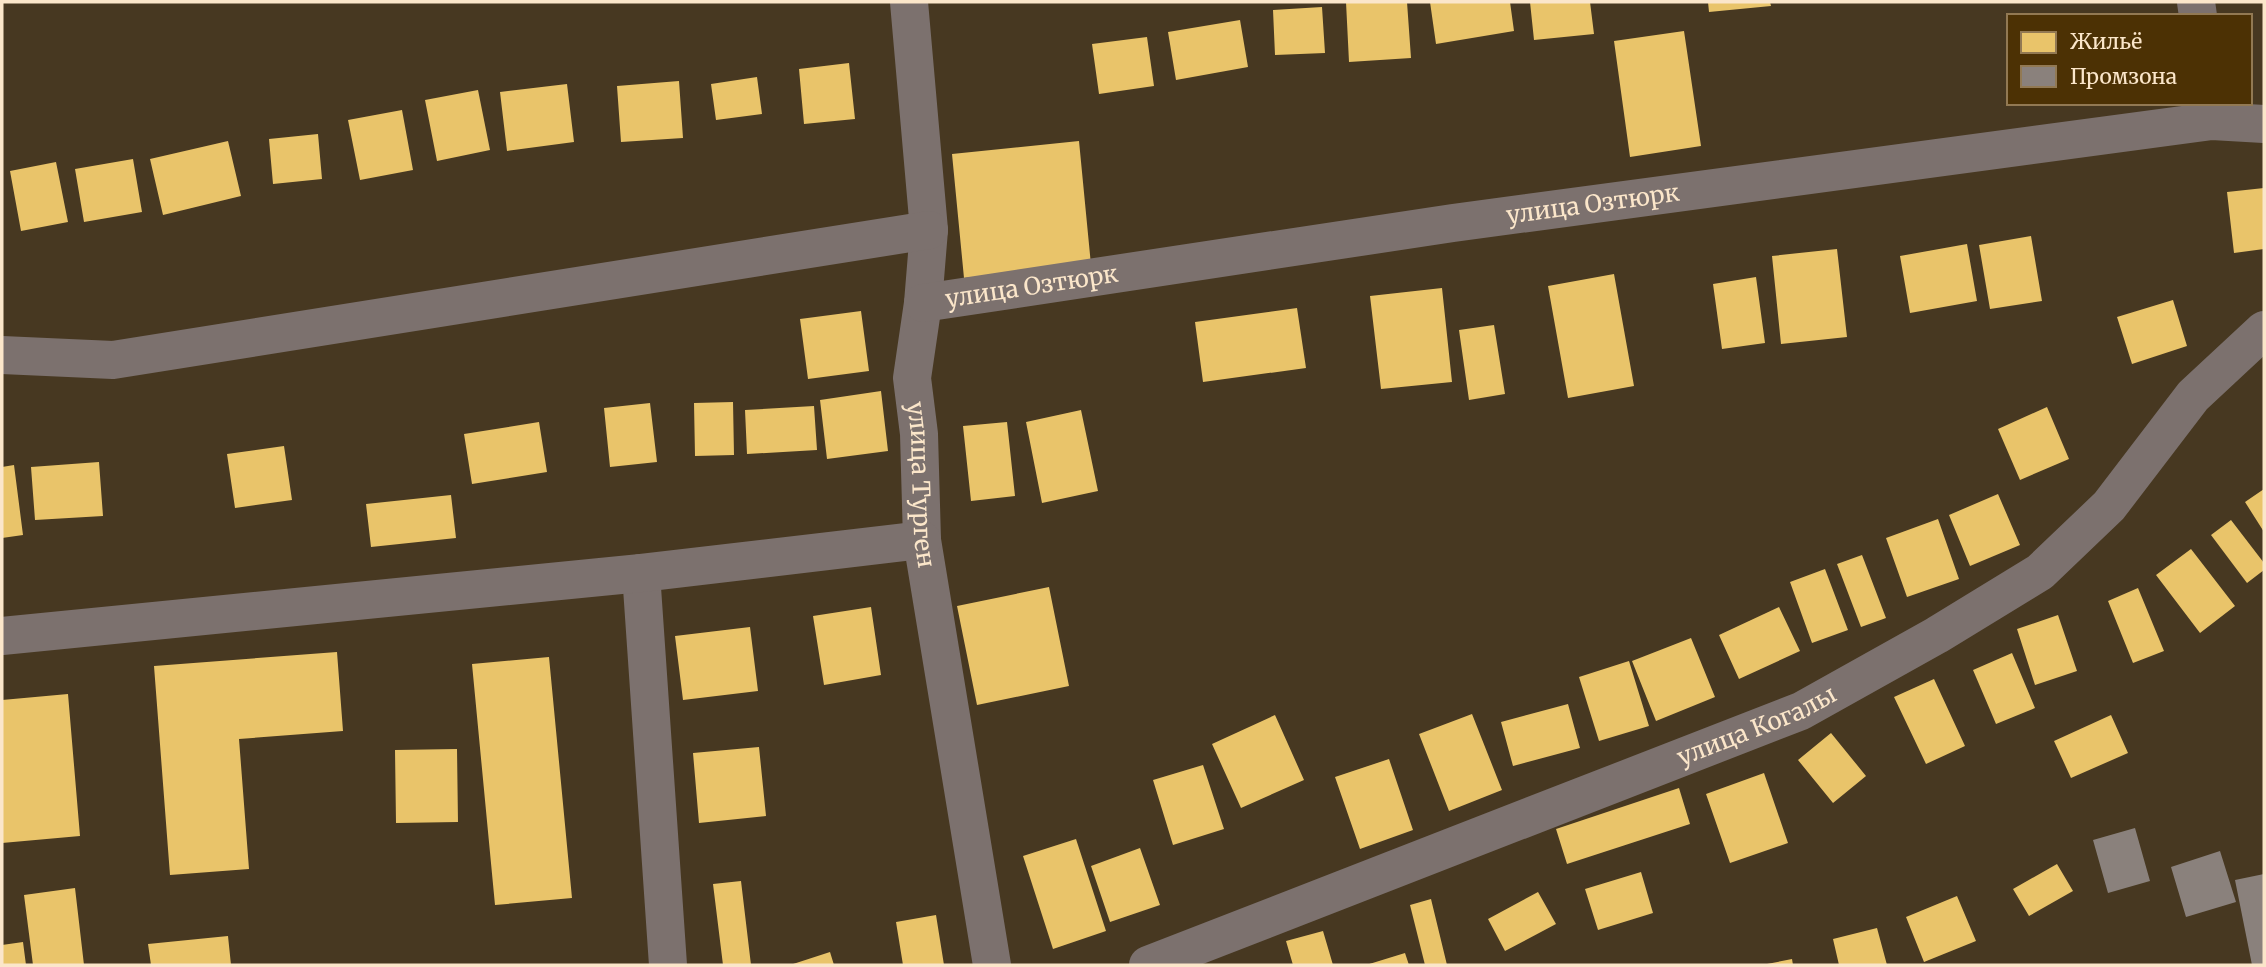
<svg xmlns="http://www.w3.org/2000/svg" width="2266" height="967" viewBox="0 0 2266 967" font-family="Merriweather,serif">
  <rect width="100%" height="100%" fill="#473821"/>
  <!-- homes -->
  <path fill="#e9c46a" d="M1346,2H1407L1411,58L1349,62Z
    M1430,2H1510L1514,31L1436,44Z
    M1530,2H1590L1594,34L1534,40Z
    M1708,2H1770L1771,6L1709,12Z
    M1322,7L1325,53L1275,55L1273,10Z
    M1240,20L1248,67L1176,80L1168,32Z
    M1684,31L1701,146L1630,157L1614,41Z
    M1147,37L1154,86L1099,94L1092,44Z
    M849,63L855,119L804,124L799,69Z
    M757,77L762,114L716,120L711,84Z
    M679,81L683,138L621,142L617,86Z
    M567,84L574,142L507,151L500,92Z
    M478,90L490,150L437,161L425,100Z
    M402,110L413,170L360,180L348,120Z
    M318,134L322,179L273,184L269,139Z
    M228,141L241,196L163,215L150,159Z
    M1079,141L1091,265L964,278L952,154Z
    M133,159L142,212L84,222L75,169Z
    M56,162L68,222L21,231L10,171Z
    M2264,188V249L2234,253L2227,192Z
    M2031,236L2042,301L1990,309L1979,245Z
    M1967,244L1977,301L1910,313L1900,256Z
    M1837,249L1847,337L1781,344L1772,256Z
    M1614,274L1634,386L1568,398L1548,286Z
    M1756,277L1765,343L1722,349L1713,284Z
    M1442,288L1452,382L1381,389L1370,296Z
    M2173,300L2187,346L2132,364L2117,317Z
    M1297,308L1306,368L1203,382L1195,322Z
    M861,311L869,371L808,379L800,319Z
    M1494,325L1505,394L1469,400L1459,330Z
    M881,391L888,451L827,459L820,400Z
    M733,402L734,455L695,456L694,403Z
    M650,403L657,462L610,467L604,408Z
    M814,406L817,450L747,454L745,410Z
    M2047,407L2069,459L2020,480L1998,429Z
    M1081,410L1098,491L1042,503L1026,422Z
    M539,422L547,472L472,484L464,434Z
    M1007,422L1015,496L971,501L963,426Z
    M284,446L292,500L235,508L227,454Z
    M99,462L103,516L35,520L31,467Z
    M14,465L23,535L2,538V467Z
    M2264,489V532L2245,502Z
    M1998,494L2020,545L1970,566L1949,515Z
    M451,495L456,538L371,547L366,504Z
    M1938,519L1959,579L1907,597L1886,538Z
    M2231,520L2264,563V570L2247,583L2211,535Z
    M2191,549L2235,606L2200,633L2156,575Z
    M1862,555L1886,618L1861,627L1837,564Z
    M1825,569L1848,630L1812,643L1790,582Z
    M1049,587L1069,686L977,705L957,606Z
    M2138,588L2164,651L2133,663L2108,601Z
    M871,607L881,675L824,685L813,616Z
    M1779,607L1800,651L1739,679L1719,635Z
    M2058,615L2077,671L2035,685L2017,629Z
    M750,627L758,691L683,700L675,636Z
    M1691,638L1715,697L1656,721L1632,661Z
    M337,652L343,731L239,739L249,869L170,875L154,666Z
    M2012,653L2035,708L1996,724L1973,670Z
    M549,657L572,898L495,905L472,664Z
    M1629,661L1649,726L1599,741L1579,677Z
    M1934,679L1965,746L1926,764L1894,697Z
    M68,694L80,836L2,843V700Z
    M1568,704L1580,748L1513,766L1501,722Z
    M1472,714L1502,790L1449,811L1419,734Z
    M1275,715L1304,780L1241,808L1212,744Z
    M2111,715L2128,753L2071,778L2054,741Z
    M1831,733L1866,776L1833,803L1798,760Z
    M759,747L766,816L699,823L693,753Z
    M457,749L458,822L396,823L395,750Z
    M1389,759L1413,830L1360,849L1335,777Z
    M1203,765L1224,829L1173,845L1153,780Z
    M1764,773L1788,843L1730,863L1706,794Z
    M1679,788L1690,824L1567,864L1556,829Z
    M1076,839L1106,931L1053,949L1023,856Z
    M1140,848L1160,905L1110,922L1091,866Z
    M2057,864L2073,891L2029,916L2013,889Z
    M1641,872L1653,913L1598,930L1585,889Z
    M741,881L751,965H723L713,884Z
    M75,888L84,965H33L24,895Z
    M1538,892L1556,924L1505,951L1488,919Z
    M1957,896L1976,941L1924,962L1906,917Z
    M1431,899L1447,965H1425L1410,905Z
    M936,915L944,965H903L896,922Z
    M1877,928L1887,965H1839L1833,939Z
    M1323,931L1333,965H1293L1286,941Z
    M228,936L231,965H151L148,944Z
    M23,942L26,965H2V945Z
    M830,952L834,965H790Z
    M1405,953L1409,965H1366Z
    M1792,959L1793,965H1767V964Z"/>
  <!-- industry -->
  <path fill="#8a817c" d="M2135,828L2150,881L2108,893L2093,840Z
    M2220,851L2236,902L2186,917L2171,867Z
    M2264,874V965H2252L2235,880Z"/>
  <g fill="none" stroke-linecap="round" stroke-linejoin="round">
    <!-- minor -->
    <g stroke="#7c716e" stroke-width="38">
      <path id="s1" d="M909,2L929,230L923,303L912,378L919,434L922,540L992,965"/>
      <path d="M2196,2L2198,16"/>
      <path id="s2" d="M923,303L1453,223L2212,121L2264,124"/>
      <path d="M2,355L113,360L929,230"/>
      <path d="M641,573L668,965"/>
      <path d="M2,636L641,573L922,540"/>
      <path id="s3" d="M1148,965L1801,711L1937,635L2040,572L2109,506L2193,396L2264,330"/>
    </g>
  </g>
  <g text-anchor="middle" stroke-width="7" stroke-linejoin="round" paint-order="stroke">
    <!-- street labels -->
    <g font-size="24" fill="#fbe6ca" stroke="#4c3104">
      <text dy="8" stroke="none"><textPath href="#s2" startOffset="677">улица Озтюрк</textPath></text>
      <text dy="8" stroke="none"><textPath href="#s2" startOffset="110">улица Озтюрк</textPath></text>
      <text dy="8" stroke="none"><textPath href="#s1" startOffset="485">улица Турген</textPath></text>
      <text dy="8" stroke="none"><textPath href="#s3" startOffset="654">улица Когалы</textPath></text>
    </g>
  </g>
  <!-- border -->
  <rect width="2266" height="967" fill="none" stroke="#fbe6ca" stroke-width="7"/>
  <!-- legend -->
  <rect x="2007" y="14" width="245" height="91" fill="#4c3104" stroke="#927953" stroke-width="2"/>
  <rect x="2021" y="32" width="35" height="21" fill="#e9c46a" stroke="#927953" stroke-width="2"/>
  <text x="2070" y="49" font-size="21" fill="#fbe6ca">Жильё</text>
  <rect x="2021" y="66" width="35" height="21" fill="#8a817c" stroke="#927953" stroke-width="2"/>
  <text x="2070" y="84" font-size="21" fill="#fbe6ca">Промзона</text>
</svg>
